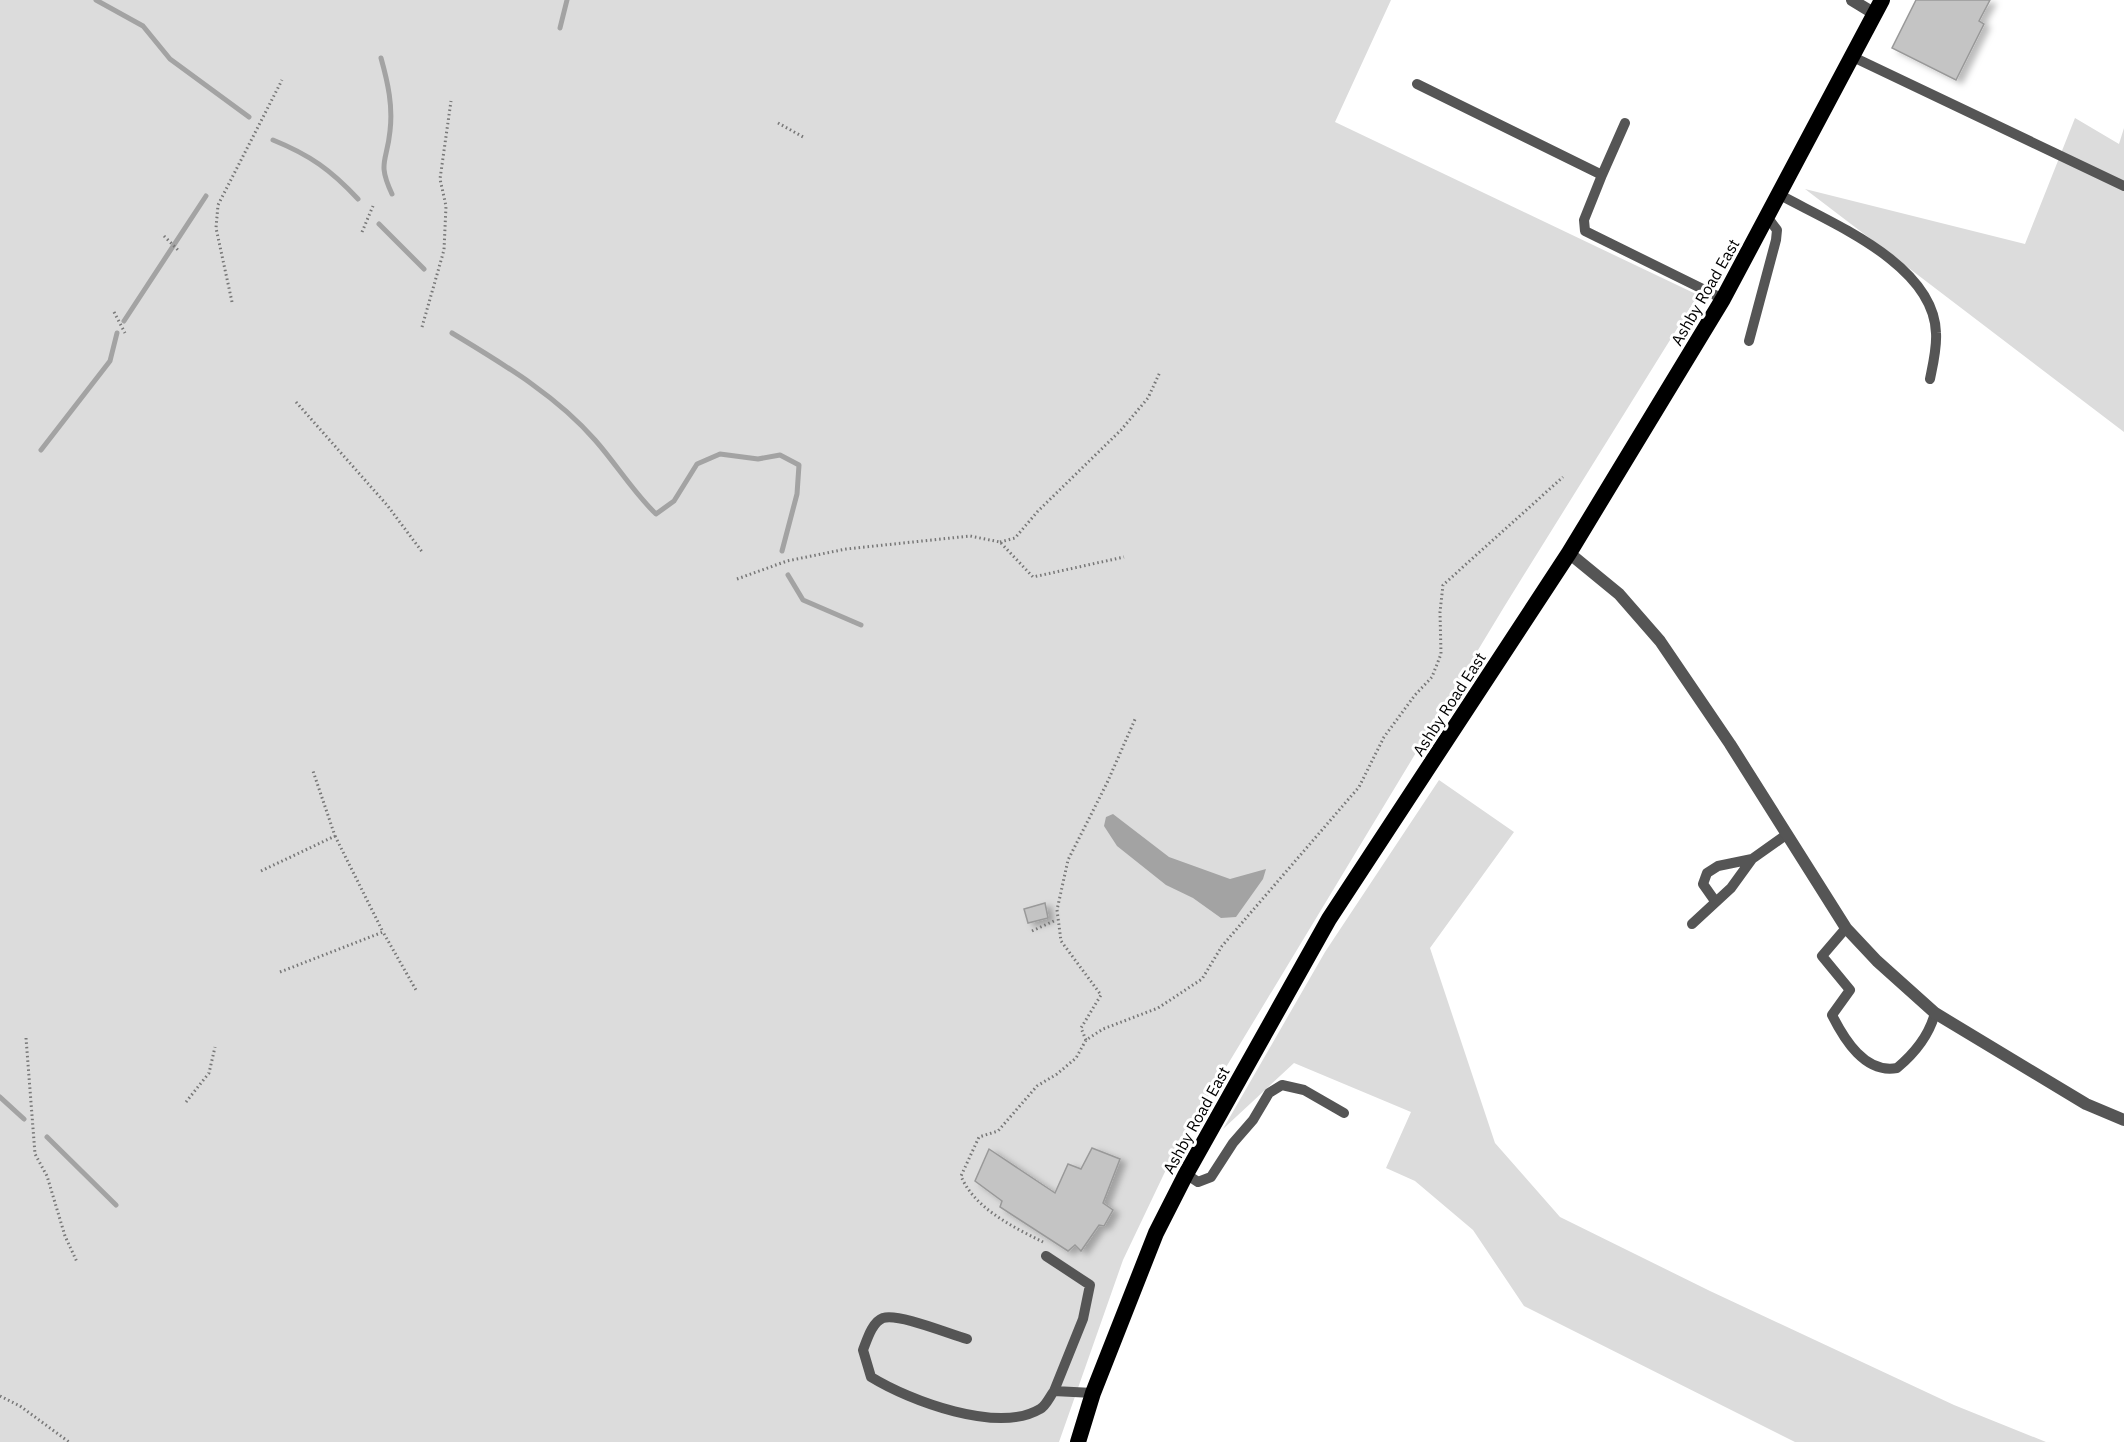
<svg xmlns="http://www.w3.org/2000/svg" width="2124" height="1442" viewBox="0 0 2124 1442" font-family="'IBM Plex Sans',sans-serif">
  <defs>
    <filter id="shadow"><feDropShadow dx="6" dy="3.5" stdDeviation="3" flood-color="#0004"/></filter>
  </defs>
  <rect width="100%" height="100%" fill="#fff"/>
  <!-- green -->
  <path fill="#dcdcdc" d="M0,0H1391L1335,122L1698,295L1504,607L1173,1155L1123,1260L1059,1442H0Z
    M2075,118L2119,144L2124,128V432L1805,189L2025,244Z
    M1439,780L1514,832L1430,948L1495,1143L1560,1217L1710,1291L1954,1405L2046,1442H1795L1524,1306L1473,1230L1415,1181L1386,1168L1411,1112L1294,1063L1223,1129L1325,952Z"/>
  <!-- water -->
  <path fill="#a3a3a3" d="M1113,814L1169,857L1230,879L1266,869L1263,879L1236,917L1221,918L1193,898L1166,885L1117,846L1104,826L1106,817Z"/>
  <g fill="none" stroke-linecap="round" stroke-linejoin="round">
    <!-- stream -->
    <path stroke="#a3a3a3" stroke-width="5" d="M96,0L143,26L170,59L249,117
      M560,28L567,0
      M381,58C388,83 393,106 390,131C387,162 377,162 392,194
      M273,140C310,155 331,170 358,199
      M379,224L424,269
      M124,321L206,196
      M452,333C503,364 556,395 595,440C617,465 633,492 656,514L674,501L697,464L720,454L758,459L780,455L799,465L797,494L782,551
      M41,450L110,361L117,333
      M788,575L803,600L861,625
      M0,1097L24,1119
      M47,1137L116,1205"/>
  </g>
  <!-- building -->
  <path fill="#c4c4c4" stroke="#999" stroke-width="1.5" filter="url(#shadow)" d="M1916,0H1990L1979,21L1984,24L1956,80L1892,48Z
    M1045,903L1048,918L1028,923L1024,909Z
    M1092,1148L1120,1159L1103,1203L1113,1210L1104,1226L1099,1225L1081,1251L1075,1245L1068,1251L1000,1207L1002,1201L975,1181L989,1149L1055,1193L1068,1164L1081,1169Z"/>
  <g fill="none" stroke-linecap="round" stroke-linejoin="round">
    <!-- path -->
    <path stroke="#777" stroke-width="3" stroke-dasharray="1.5 3" stroke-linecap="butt" d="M778,123L805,138
      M362,232L373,206
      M164,236L178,250
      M232,302L216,228L218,205L282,80
      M114,312L125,333
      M422,327L444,250L446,206L440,179L451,101
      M296,402L387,505L423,553
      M1000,542L1015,538L1038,511L1121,430L1148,398L1160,372
      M737,579L787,561L846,549L970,536L1000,542L1033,577L1124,557
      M335,836L383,932
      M261,871L335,836L313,771
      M1032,931L1056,920
      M280,972L383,932L416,990
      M26,1038L35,1154L47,1176L65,1236L77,1262
      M1086,1040L1081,1028L1101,995L1061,941L1057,910L1068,860L1107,783L1136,717
      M186,1102L209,1073L215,1047
      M1043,1242C1013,1227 974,1208 961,1176L979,1137L998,1131L1037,1086L1057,1074L1076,1058L1086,1040L1103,1029L1158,1008L1202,979L1222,946L1359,787L1384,737L1415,695L1432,677L1441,654L1440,612L1443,585L1563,477
      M0,1396L20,1406L69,1442"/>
    <!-- service -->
    <path stroke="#555" stroke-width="10" d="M1853,57L2124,186
      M1417,84L1602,175L1584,220L1585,231L1723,299
      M1602,175L1625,123
      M1780,195C1831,223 1934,264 1936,333C1937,348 1933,364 1930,379
      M1749,341L1776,240L1777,230L1768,218
      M1715,901L1703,884L1707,873L1718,866L1752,859
      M1692,924L1731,888L1752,859L1786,835
      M1846,928L1822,956L1850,990L1832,1015C1844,1039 1865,1074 1897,1068C1915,1053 1929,1036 1935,1013
      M1186,1174L1198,1182L1211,1177L1233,1143L1253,1120L1269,1093L1282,1085L1304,1090L1344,1113
      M1046,1256L1090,1285L1083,1319L1054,1391
      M967,1339C949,1334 899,1313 883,1318C872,1322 867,1340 863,1350L871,1377C910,1401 998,1434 1040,1409C1046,1406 1050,1396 1054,1391L1093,1393"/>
    <!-- minor -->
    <path stroke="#555" stroke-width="12" d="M1852,0L1875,14
      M1569,553L1619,594L1660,641L1730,744L1846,928L1877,961L1935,1013L2086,1104L2124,1120"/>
    <!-- trunk -->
    <path stroke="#000" stroke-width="16" d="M1078,1442L1093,1393L1156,1233L1186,1174L1329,919L1569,553L1723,299L1882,0"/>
  </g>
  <g text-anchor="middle" stroke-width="6" stroke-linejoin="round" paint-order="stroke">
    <!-- street labels -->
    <g font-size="16" fill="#000" stroke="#fff">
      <text transform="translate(1705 292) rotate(-60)" y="6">Ashby Road East</text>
      <text transform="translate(1449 704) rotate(-57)" y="6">Ashby Road East</text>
      <text transform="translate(1196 1120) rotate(-61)" y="6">Ashby Road East</text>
    </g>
  </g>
</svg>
